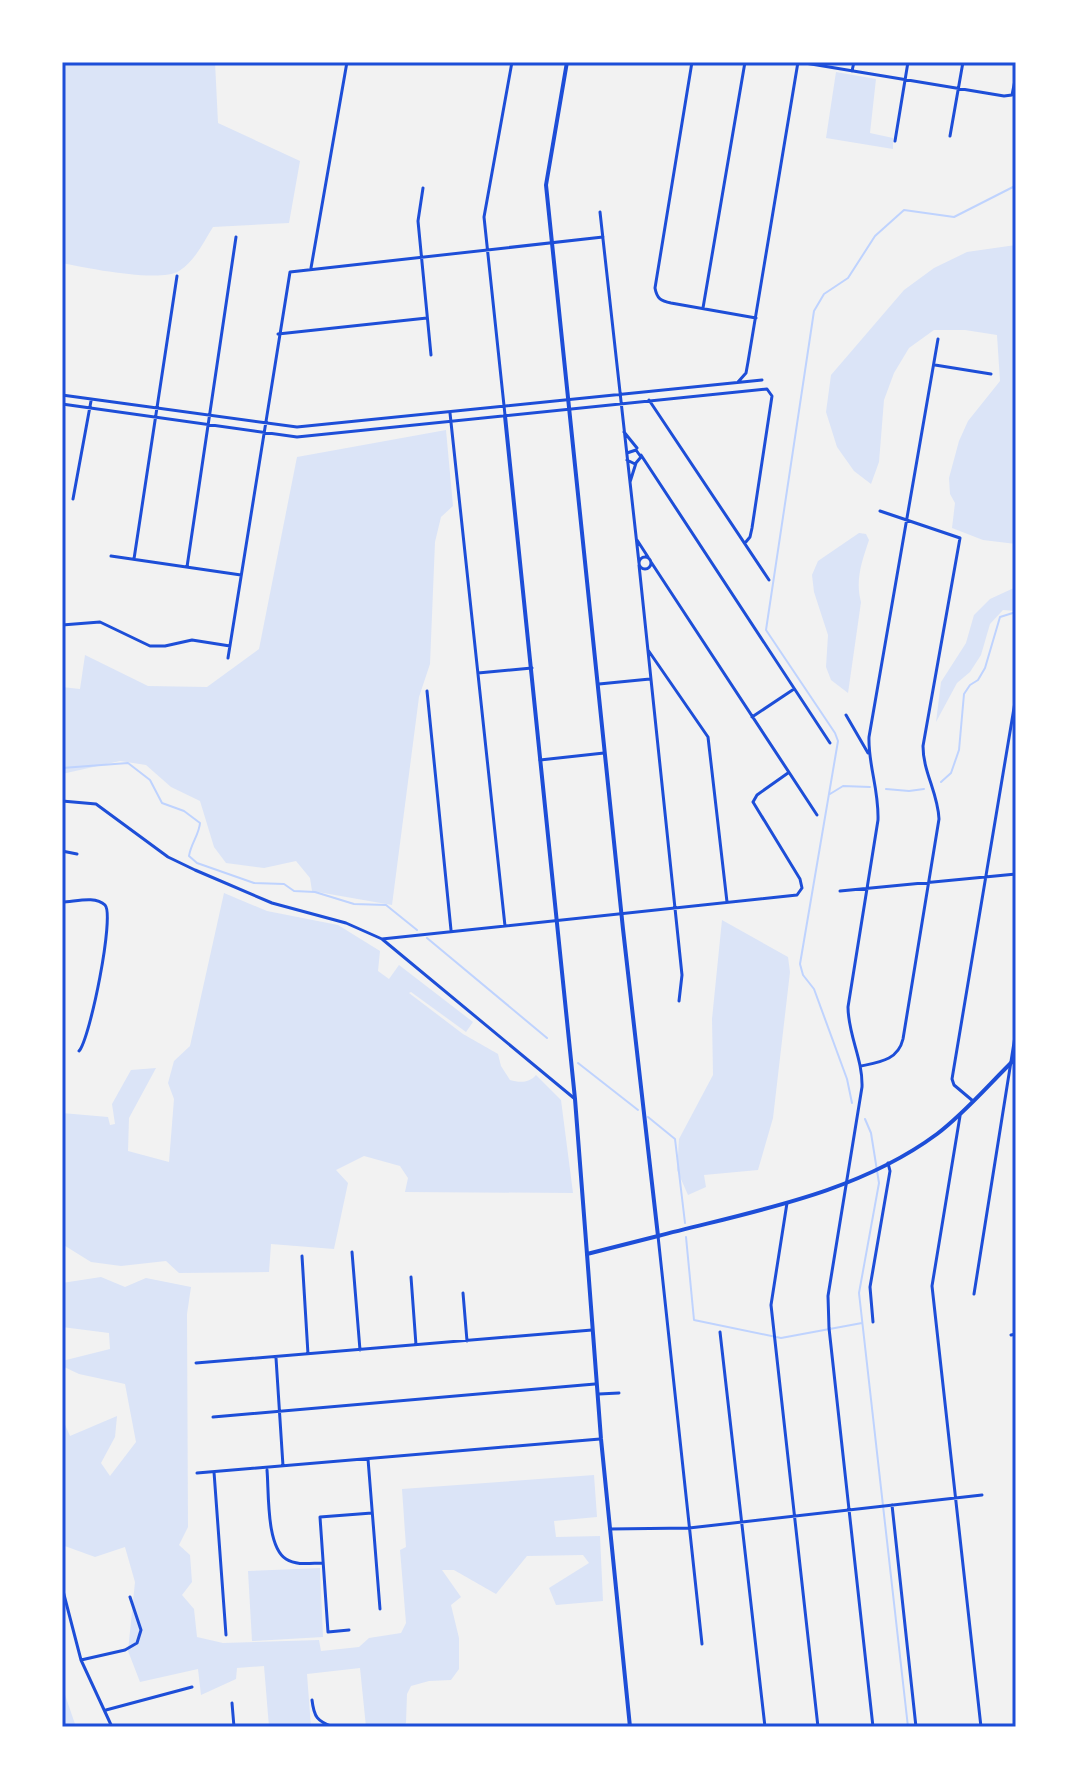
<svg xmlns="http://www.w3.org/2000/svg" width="1078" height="1789" viewBox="0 0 1078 1789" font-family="Ubuntu,sans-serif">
  <rect width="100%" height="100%" fill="#f2f2f2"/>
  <!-- green -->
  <path fill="#dbe4f7" d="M62,62H215L218,123L300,161L289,223L213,227C203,243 195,261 179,271C160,283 86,268 62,263Z
    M836,72L876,79L870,133L893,138V149L826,138Z
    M1016,245V544L983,540L952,528L955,503L950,494L949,478L959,441L968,421L1000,381L997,335L965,330H934L909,348L894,373L884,400L879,462L871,484L854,471L837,447L826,412L831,375L904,290L934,268L967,252Z
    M446,430L453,506L441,517L435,542L430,664L419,697L392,905L312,891L310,878L296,861L264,868L226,863L214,847L200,801L171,787L146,765L120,761L62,774V687L80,689L85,655L148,686L207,687L259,649L297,457Z
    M859,533L866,534L869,540C862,561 855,580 861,602L848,693L831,680L826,667L828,635L814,592L812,575L818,561Z
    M1016,587V611L1003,610L990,624L981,655L970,672L957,683L936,722L941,682L966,643L974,615L990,599Z
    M224,893L267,911L338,925L380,951L378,971L389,979L399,965L473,1022L466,1032L411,992L409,993L463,1034L498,1054L501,1066L510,1080C520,1083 529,1083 536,1075L561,1100L573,1193L405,1192L408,1178L400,1166L364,1156L336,1170L348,1183L334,1249L271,1244L269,1272L179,1273L166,1261L121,1266L91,1262L62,1244V1113L108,1117L110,1125L115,1124L112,1104L131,1070L156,1068L129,1118L128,1151L169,1162L174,1099L168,1083L174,1061L190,1046Z
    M722,920L788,957L790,972L773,1118L758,1170L704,1175L706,1187L688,1195L677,1170L679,1139L713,1075L712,1019Z
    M101,1277L125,1287L146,1278L191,1287L187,1314L188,1527L179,1545L190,1555L192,1582L182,1595L194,1609L197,1637L223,1643L319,1640L321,1651L359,1647L369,1638L401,1633L406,1623L400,1550L406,1547L402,1489L594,1475L597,1517L554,1521L556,1537L600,1536L603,1601L556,1605L549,1588L589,1563L583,1555L527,1556L496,1594L454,1570H442L461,1597L451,1605L459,1638V1669L451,1680L429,1681L411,1686L407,1694L406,1723L402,1727H366L360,1668L307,1674L311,1727H269L264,1666L237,1668L236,1679L201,1695L198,1669L140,1682L128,1651L135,1582L125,1547L95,1557L62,1545V1418L70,1436L117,1416L115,1437L101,1463L110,1476L136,1442L125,1384L79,1374L62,1366V1361L110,1349L109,1333L62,1327V1283Z
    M320,1568L323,1637L252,1641L248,1571Z
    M62,1686L76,1727H62Z"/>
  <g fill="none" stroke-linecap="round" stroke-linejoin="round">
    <!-- stream -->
    <path stroke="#bfd3fe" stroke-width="2" d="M62,768L128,763L150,780L162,803L184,811L200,823C199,835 191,843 189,856L197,863L254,883L284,884L294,891L315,892L354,904L386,905L417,930
      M941,782L951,773L959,750L964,694L970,685L978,680L985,668L1000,617L1016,612
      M886,789L909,791L924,789
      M830,794L843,786L870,787
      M427,938L547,1038
      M578,1063L638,1110
      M852,1103L847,1079L814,989L803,975L800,964L838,741L835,733L766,630L814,311L824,294L848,278L875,236L904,210L954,217L1013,187L1016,191
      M648,1117L675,1139L685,1223
      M865,1119L871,1133L879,1183L859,1293L908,1727
      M686,1237L694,1320L781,1338L862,1323"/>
    <!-- minor -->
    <path stroke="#1d4ed8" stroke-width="3" d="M692,62L655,288C657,299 661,301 671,303L756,318
      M799,62L1004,96L1012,95L1016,75
      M852,71L854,62
      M950,136L963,62
      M895,141L908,62
      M423,188L418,221L431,355
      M600,212L639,563
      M311,268L347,62
      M703,308L745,62
      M278,334L427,318
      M935,365L991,374
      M738,382L746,373L748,362L798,62
      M62,395L297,427L762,380
      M649,400L769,580
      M62,404L297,437L767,389L772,396L752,528L750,537L745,543
      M450,413L505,926
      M505,415L484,217L512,62
      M624,432L637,448
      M641,455L830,743
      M627,460L635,464L641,457L636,450L627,453
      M630,482L636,463
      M73,499L91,401
      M637,540L648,557
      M111,556L241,575
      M639 563a6 6 0 1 1 12 0a6 6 0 1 1-12 0Z
      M134,559L177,276
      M651,562L817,815
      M639,565L682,975L679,1001
      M187,567L236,237
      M62,625L100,622L150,646H165L192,640L230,646
      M648,650L708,737L727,902
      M228,658L290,272L603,237
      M478,673L532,668
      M599,684L650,679
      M427,691L451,930
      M846,715L868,753
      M752,717L794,689
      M540,760L604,753
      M62,801L96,804L168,857L195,870L272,903L346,923L382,939L575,1099
      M62,851L77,854
      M840,891L1016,874
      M62,902C74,902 95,895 105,905C115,915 90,1039 79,1051
      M382,939L797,895L802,888L800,879L753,802L757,795L788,773
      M861,1066C880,1062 898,1060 903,1039L939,819C938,793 923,772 923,746L960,538L880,511
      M973,1101L954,1085L952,1079L1016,696
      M960,1116L932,1286L981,1727
      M787,1203L771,1305L818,1727
      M658,1236L702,1644
      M352,1252L360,1350
      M302,1256L308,1354
      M411,1277L416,1345
      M463,1293L467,1341
      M974,1294L1016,1030
      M873,1322L870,1287L890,1171L888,1163
      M720,1332L765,1727
      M1011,1335L1016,1334
      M276,1358L283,1466
      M196,1363L592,1330
      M599,1394L619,1393
      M213,1417L595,1384
      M368,1459L380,1609
      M267,1470C269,1492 266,1546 286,1559C297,1566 311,1563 323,1563
      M214,1472L226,1635
      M197,1473L600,1439
      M892,1505L916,1727
      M610,1529L689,1528L982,1495
      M62,1587L81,1660L112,1727
      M349,1630L328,1632L320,1517L372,1513
      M81,1660L125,1650L137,1643L141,1630L130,1597
      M312,1700C314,1717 317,1721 333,1727
      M232,1703L234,1727
      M106,1710L192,1687
      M873,1727L829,1328L828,1296L862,1087C863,1059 848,1035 848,1007L878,820C879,789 868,765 869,737L938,339"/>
    <!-- tertiary -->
    <path stroke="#1d4ed8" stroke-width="4" d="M505,416L575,1099L587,1254
      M658,1236C753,1211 856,1194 937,1134C966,1112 990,1083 1016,1058"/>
    <!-- secondary -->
    <path stroke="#1d4ed8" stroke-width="4" d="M567,62L546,185L623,929L658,1236L587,1254L601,1439L630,1727"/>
  </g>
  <!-- border -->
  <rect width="1078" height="1789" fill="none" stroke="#ffffff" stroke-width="128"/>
  <rect x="64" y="64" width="950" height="1661" fill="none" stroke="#1d4ed8" stroke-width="3"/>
</svg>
